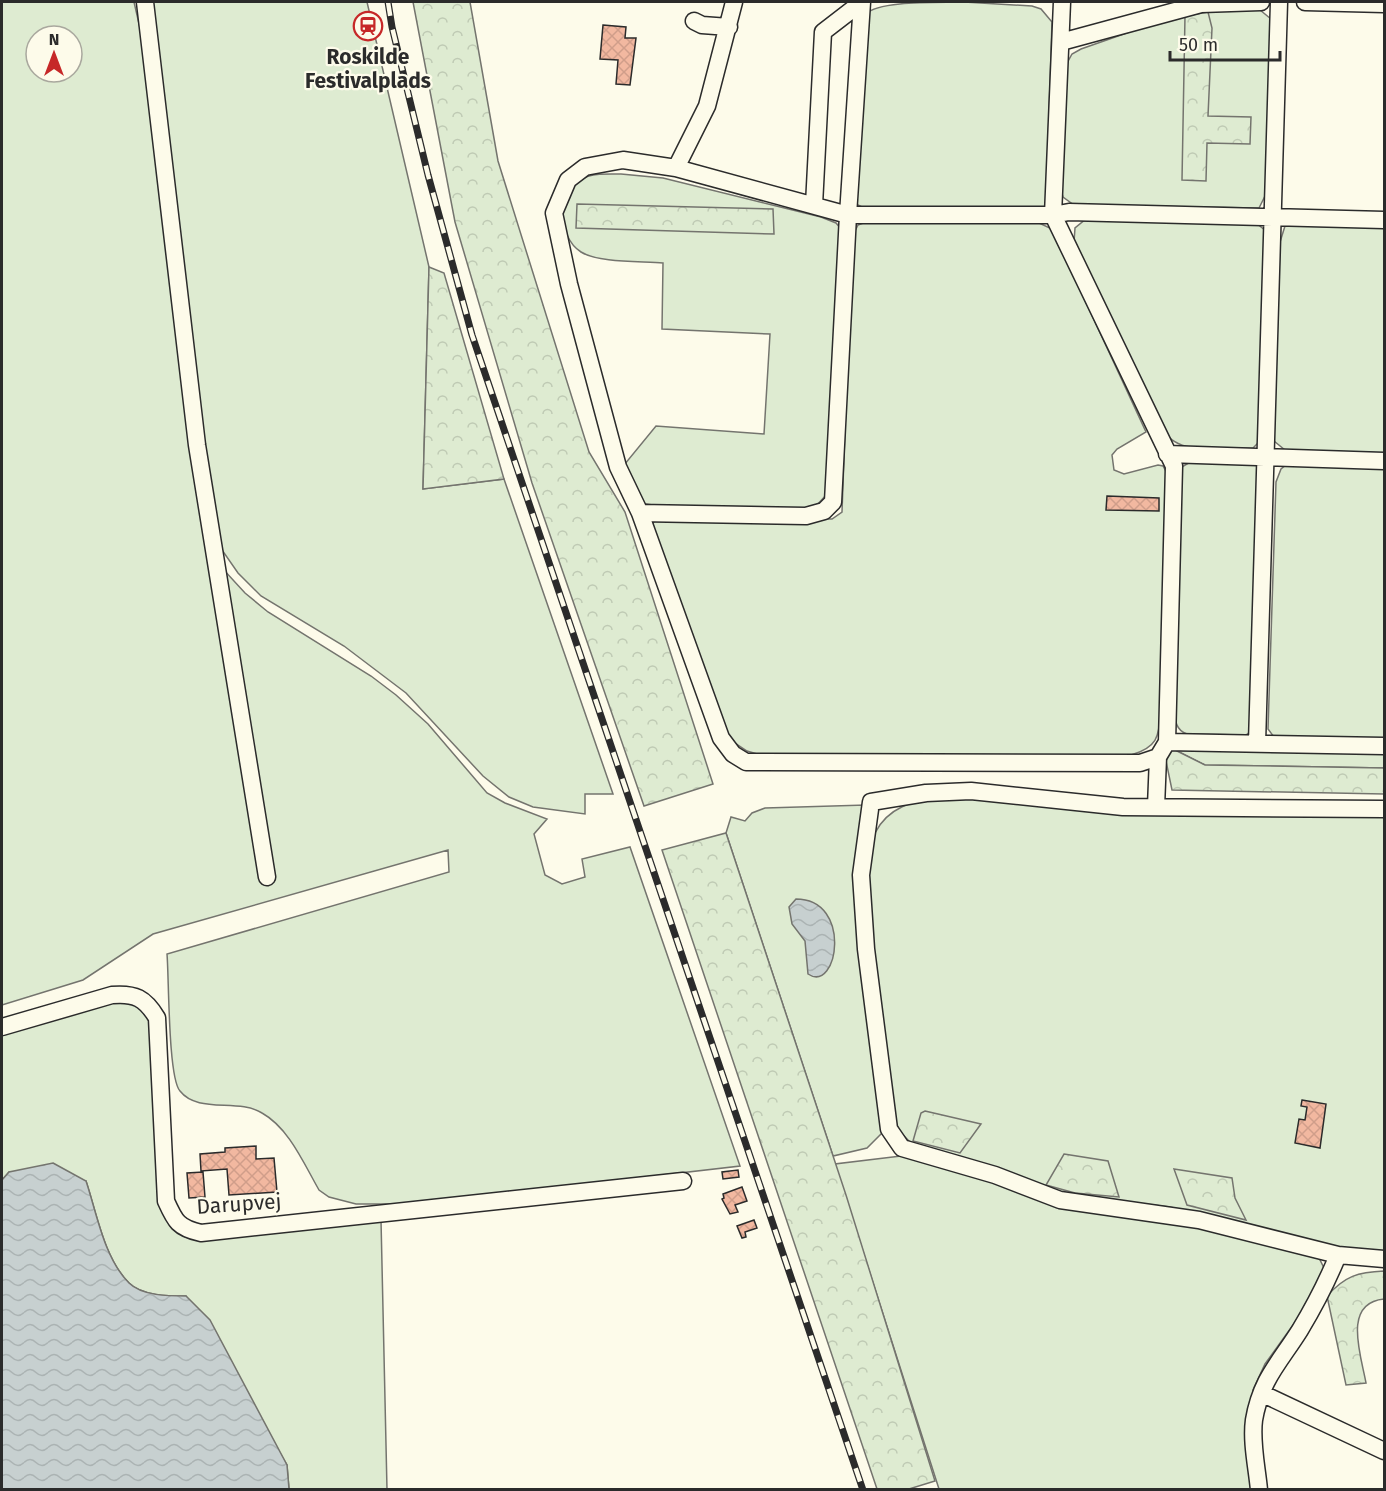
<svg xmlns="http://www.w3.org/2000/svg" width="1386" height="1491" viewBox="0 0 1386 1491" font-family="'Fira Sans',sans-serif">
  <defs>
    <pattern id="forest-crowns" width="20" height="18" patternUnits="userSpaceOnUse" patternTransform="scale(1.5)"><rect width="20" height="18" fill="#deebd1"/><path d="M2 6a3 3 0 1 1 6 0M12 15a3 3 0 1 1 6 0" fill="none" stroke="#bfcab4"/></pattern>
    <pattern id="water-waves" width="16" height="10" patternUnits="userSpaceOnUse" patternTransform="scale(1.5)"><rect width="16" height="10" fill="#c7d0d0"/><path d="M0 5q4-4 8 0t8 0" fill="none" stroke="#abb3b3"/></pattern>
    <pattern id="building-cross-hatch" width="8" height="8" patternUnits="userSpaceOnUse" patternTransform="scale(1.5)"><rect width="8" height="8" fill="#f2b8a0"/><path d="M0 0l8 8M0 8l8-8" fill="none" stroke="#d09e8a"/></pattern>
  </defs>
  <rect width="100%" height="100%" fill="#fdfbea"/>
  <!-- green -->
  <path fill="#deebd1" stroke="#74746e" stroke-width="1.5" fill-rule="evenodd" d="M2,2H134L146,54L222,568L245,593L268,612L371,676L396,695L428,724L487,793L505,803L547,819L534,834L545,875L562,884L585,877L582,859L630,847L740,1166L411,1204H356L329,1197L319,1190C304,1164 289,1128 262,1113C238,1098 198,1114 180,1091C168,1078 169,977 167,954L449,872L448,850L153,934L83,980L2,1005ZM36,36H72V72H36Z
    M152,2H367L429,267L423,489L504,479L613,794H585V814L533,807L509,797L483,776L406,693L344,646L261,596L238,573L222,550L197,410Z
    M964,2L1032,6L1041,9L1052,22L1046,206L1040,209H866L856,204L866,14C879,0 942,3 964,2Z
    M1195,9L1260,10L1271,19L1267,192L1259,208L1074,205L1063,197L1061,190L1066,65L1072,54L1081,49Z
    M621,174L663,178L821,217L836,223L842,230L828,493L816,506L809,508H670L641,503L624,465L656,426L764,434L770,334L662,329L663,263C643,261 598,263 581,252C557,237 556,190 584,178C595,173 609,174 621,174Z
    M1086,219L1256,223L1266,231L1260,441L1253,448C1227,448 1183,456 1166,434L1074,242L1075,228Z
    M866,222H1037L1052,229L1146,432L1117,449L1112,455L1114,470L1124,474L1158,465L1163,466L1168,475L1161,705C1158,733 1162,746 1131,755L767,757L747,751L729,739L655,537L653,523L658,518L832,519L842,512L852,237L858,225Z
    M1285,226L1384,227V453L1285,450L1274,441L1280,242Z
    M1192,461L1259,465L1251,731L1246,735L1187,734C1175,730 1175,719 1174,708L1180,468Z
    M1286,465L1384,468V741L1274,737L1268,729L1276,482L1281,469Z
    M1171,748L1384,754V768L1205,765Z
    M939,797L1384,816V1254L1334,1248L1170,1207L1069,1195L913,1145L899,1131L893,1113C886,1058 853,874 875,833C888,807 913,801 939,797Z
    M866,805L856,871L883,1132L867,1148L833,1156L726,833L731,817L745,821L752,813L765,808Z
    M112,995L139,1003L150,1019L173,1225L185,1237L201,1238L381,1220L387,1489H289L287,1465L186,1296C169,1296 142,1296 129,1283C104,1258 97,1214 86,1181L9,1172L2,1180V1028Z
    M901,1156L1180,1221L1319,1258L1324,1268L1311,1300L1265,1364L1253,1390L1251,1415L1255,1489H939L835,1164Z"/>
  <!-- forest -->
  <path fill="url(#forest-crowns)" stroke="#74746e" stroke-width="1.5" d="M413,2H470L498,161L589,452L625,512L713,784L644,806L532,483L455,222Z
    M1208,12L1212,28L1208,116L1251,117L1250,144L1207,143L1206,181L1182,180L1185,16Z
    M577,204L773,209L774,234L576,228Z
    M429,267L444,273L504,479L423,489Z
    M1171,748L1205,765L1384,768V794L1172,790L1166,761Z
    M726,833L846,1195L935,1481L909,1489H877L662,850Z
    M925,1111L981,1124L960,1153L913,1141L921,1113Z
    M1064,1154L1108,1161L1119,1197L1075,1193L1046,1185Z
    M1174,1169L1232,1178L1235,1198L1246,1220L1187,1205Z
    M1384,1271V1299C1342,1303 1361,1355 1366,1383L1346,1385L1327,1296C1345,1276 1358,1272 1384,1271Z"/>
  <!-- water -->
  <path fill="url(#water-waves)" stroke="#74746e" stroke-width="1.5" d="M796,899C853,899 838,994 808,974L805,941L792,924L789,907Z
    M53,1163L86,1181C97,1214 104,1258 129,1283C142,1296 169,1296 186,1296L210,1320L287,1465L289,1489H2V1180L9,1172Z"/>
  <!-- building -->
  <path fill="url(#building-cross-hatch)" stroke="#2b2b2b" stroke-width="1.5" d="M603,25L626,27L625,38H636L630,85L616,84L618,60L600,59Z
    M1107,496L1159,498V511L1106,510Z
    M1302,1100L1326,1104L1320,1148L1295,1143L1299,1119L1305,1120L1307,1107L1301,1106Z
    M256,1146V1159L274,1158L277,1192L229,1195L227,1169L201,1171L200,1154L225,1152V1148Z
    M738,1170L739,1177L723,1179L722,1172Z
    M203,1172L205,1197L189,1198L187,1173Z
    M742,1187L747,1201L735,1205L738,1212L730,1214L722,1199L724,1198L723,1194Z
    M754,1220L757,1228L745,1232L746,1237L742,1238L737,1226Z"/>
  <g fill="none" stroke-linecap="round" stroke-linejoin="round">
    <!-- minor casing -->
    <g stroke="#2b2b2b" stroke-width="19">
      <path id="minor" d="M145,2L197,445L267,877
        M1062,2L1053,215L1174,466L1167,742L1158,757L1140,763L746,762L733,754L721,738L640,513L618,467L569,284L554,213L568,180L585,167L623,160L676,168L848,215H1053L1069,212L1384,220
        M1305,2L1384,4
        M694,21L702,25L729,27
        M1061,42L1201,4L1261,2
        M676,168L707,106L734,2
        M814,205L823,32L862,2
        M1167,454L1384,461
        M640,513L806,516L824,511L833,502L848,215L862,2
        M1167,742L1384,746
        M1257,743L1279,2
        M1156,807L1158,757
        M1384,809L1123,807L971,791L926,793L871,802L861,875L866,949L889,1129L902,1148L995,1175L1060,1200L1199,1220L1338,1255L1384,1259
        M2,1027L112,995C135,993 145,998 157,1018L166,1201C175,1221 178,1228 201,1233L683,1181
        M1263,1394L1384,1451
        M1259,1490C1257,1468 1251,1442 1254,1420C1261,1379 1280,1362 1300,1330C1315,1305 1327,1282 1338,1255"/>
    </g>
    <!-- minor -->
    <use href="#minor" stroke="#fdfbea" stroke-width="16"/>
    <!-- rail casing -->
    <g stroke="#2b2b2b" stroke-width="7">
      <path id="rail" d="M388,2L392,27L428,175L472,335L863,1490"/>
    </g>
    <!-- rail -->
    <use href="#rail" stroke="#fdfbea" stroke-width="4.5" stroke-dasharray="14" stroke-linecap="butt"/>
  </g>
  <!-- icons -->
  <defs>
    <g id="station-ring" transform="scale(1.5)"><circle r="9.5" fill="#fdfbea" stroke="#c62828" stroke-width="1.5"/><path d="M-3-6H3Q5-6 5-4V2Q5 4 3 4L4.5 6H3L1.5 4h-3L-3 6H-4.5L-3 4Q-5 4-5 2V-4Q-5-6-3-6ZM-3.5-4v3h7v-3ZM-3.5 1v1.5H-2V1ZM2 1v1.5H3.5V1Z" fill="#c62828"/></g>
  </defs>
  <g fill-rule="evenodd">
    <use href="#station-ring" x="368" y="26"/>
  </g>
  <g text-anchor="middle" stroke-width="4.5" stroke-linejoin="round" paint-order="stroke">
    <!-- poi labels -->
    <g font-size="21" font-weight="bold" fill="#2b2b2b" stroke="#fdfbea">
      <text x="368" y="64">Roskilde<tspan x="368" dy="24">Festivalplads</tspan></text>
    </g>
    <!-- street labels -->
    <g font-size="21" fill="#2b2b2b" stroke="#fdfbea">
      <text transform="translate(239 1204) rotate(-4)" y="7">Darupvej</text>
    </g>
  </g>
  <!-- border -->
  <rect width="1386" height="1491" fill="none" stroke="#2b2b2b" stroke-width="6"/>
  <!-- north arrow -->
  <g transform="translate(54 54)"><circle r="28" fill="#fdfbea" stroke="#a9a89e" stroke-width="1.5"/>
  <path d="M0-4.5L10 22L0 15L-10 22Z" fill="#c62828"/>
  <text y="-9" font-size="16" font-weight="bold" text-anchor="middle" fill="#2b2b2b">N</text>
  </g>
  <!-- scale -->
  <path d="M1170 51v9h110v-9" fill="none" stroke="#2b2b2b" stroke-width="3"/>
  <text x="1179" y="51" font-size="18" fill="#2b2b2b" stroke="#fdfbea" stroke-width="4.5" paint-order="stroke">50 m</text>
</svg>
